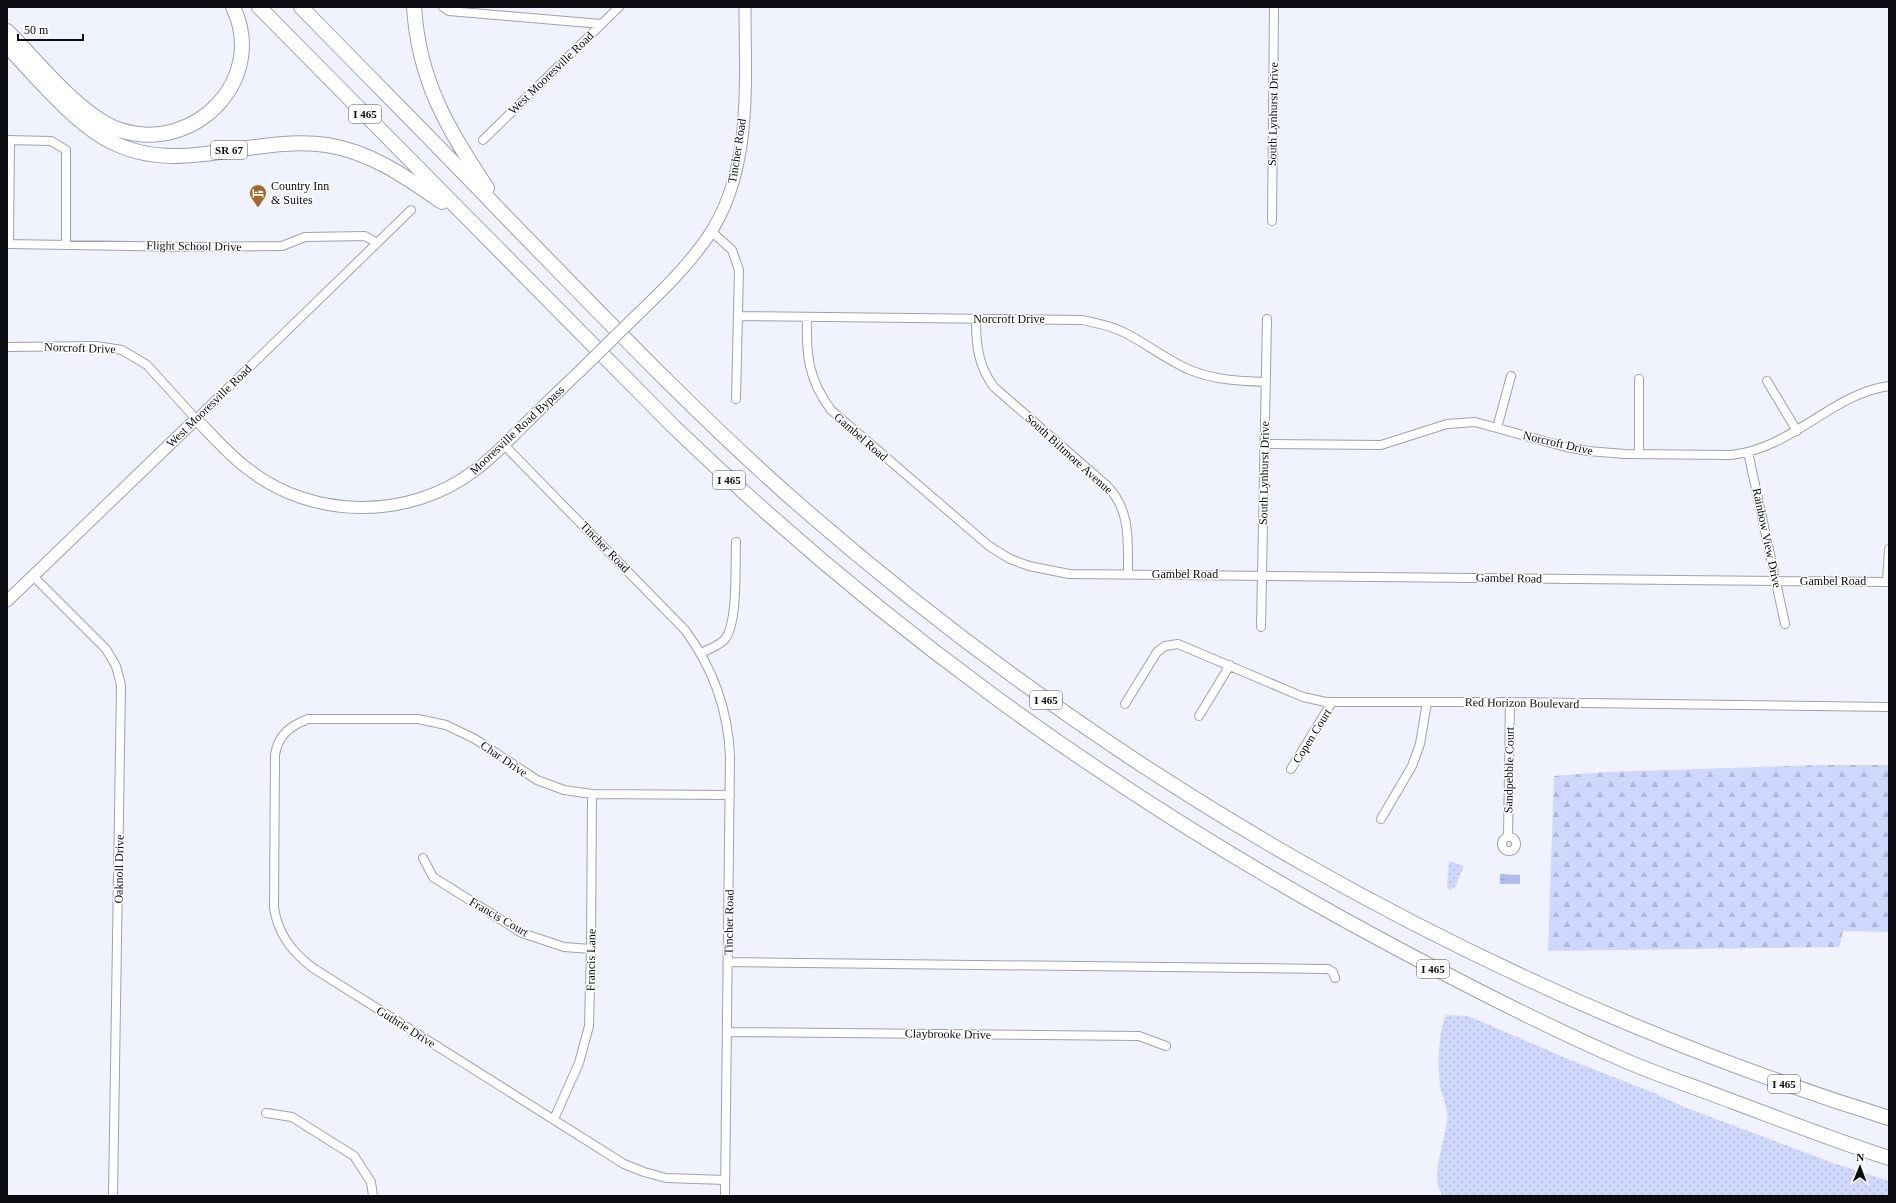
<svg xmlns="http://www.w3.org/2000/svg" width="1896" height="1203" viewBox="0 0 1896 1203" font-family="'Times New Roman',serif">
  <defs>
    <pattern id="grass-dots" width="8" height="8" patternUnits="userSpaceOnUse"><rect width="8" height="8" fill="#cfd7fc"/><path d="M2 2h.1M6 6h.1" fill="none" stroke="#b0b7d7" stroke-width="1.8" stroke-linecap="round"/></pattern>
    <pattern id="forest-firs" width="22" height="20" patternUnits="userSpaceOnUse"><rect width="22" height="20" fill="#cfd7fc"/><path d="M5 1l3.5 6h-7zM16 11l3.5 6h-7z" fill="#b0b7d7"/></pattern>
    <pattern id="water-ripples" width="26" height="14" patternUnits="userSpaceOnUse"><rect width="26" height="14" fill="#b1bcf3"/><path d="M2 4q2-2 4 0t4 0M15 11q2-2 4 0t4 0" fill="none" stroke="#97a0cf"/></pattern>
  </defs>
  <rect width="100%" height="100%" fill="#f0f3fe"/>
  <!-- grass -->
  <path fill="url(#grass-dots)" d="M1449,861L1464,866L1455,887L1450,890L1447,887Z
    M1446,1015L1468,1016L1575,1062L1654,1093L1684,1107L1833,1163L1889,1181V1196H1443C1429,1178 1445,1142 1447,1121C1449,1109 1442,1097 1440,1085C1437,1070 1439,1028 1446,1015Z"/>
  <!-- forest -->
  <path fill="url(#forest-firs)" d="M1818,765H1889V932L1843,931L1839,947L1548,951L1554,776L1606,772Z"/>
  <!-- water -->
  <path fill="url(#water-ripples)" d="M1500,874L1520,875V884H1500Z"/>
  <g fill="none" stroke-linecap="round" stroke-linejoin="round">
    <!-- street casing -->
    <g stroke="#9da1b3" stroke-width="10">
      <path id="street" d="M443,7L449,11L601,24
        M7,140L51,141L66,150V243
        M483,140L619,7
        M1272,221L1274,7
        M711,231L732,250L739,270L736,399
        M7,244L193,247L282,246L305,237L365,236L377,243
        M9,244L10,140
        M739,316L1082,320C1095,323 1108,325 1121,331C1145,342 1166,360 1190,370C1215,380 1239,381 1265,382
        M807,317C806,355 808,379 831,410L989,546L1010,559L1029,566L1069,574L1889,582
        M976,319C976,345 978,366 994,387L1105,484C1131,508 1128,541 1128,574
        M7,347L96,346L122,350L147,365L196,419L411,210
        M1639,379V454
        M1767,381L1797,431
        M1497,428L1511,376
        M1264,444L1381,445L1447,424L1475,422L1566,447L1588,451L1625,454L1731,455C1794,448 1831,394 1889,386
        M504,445L685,630C713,668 728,709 730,756L725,1196
        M1748,452L1785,624
        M33,576L106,649L116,666L121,685L113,1196
        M1887,582L1889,549
        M1261,627L1267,319
        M701,653C709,649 719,646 725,639C738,623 735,565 736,542
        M1125,704L1157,652L1165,646L1178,644L1303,697L1326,702H1510L1889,707
        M1199,716L1230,665
        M1291,769L1332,702
        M1381,819L1412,766L1420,744L1427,702
        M1502 844a7 7 0 1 1 14 0a7 7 0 1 1-14 0Z
        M1508,837L1510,702
        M423,858L433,877L522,933L564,947L591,949
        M728,962L1328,969L1333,972L1335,978
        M728,1032L1139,1036L1166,1046
        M266,1113L292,1117L354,1156L371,1182L373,1196
        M554,1119L579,1063L589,1026L591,949L592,794
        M725,1180L666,1178L644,1172L624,1164L313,968C292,952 278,934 274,908L275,755C278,735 290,726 308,719H418L446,725L475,739L537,780L564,790L592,794L730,795"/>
    </g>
    <!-- secondary casing -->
    <g stroke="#9da1b3" stroke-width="13">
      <path id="secondary" d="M635,317C661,292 687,267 707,238C753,172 745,84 745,7
        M7,601L196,419C213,436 229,455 248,469C313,520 409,520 474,471C491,459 506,443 521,428C540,409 560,390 580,371"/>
    </g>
    <!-- highway casing -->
    <g stroke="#9da1b3" stroke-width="16">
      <path id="highway" d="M259,7L674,427C878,623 1096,782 1343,919C1436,970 1529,1019 1626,1061C1661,1076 1698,1088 1734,1102C1785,1121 1836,1141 1889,1158
        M301,7C370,78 440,148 508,219C600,313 691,409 789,496C1108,777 1483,992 1889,1118
        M414,7C419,82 447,127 487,188
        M7,31C36,60 82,118 120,130C194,154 268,80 233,7
        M7,46C36,76 75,124 112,142C180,177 255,134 327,145C371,152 406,177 442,202"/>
    </g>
    <!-- street -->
    <use href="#street" stroke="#fff" stroke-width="8"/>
    <!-- secondary -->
    <use href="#secondary" stroke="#fff" stroke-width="11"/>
    <!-- highway -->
    <use href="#highway" stroke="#fff" stroke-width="14"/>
    <!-- secondary-bridge casing -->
    <g stroke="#9da1b3" stroke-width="13" stroke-linecap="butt">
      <path id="secondary-bridge" d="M580,371L635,317"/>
    </g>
    <!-- secondary-bridge -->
    <use href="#secondary-bridge" stroke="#fff" stroke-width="11"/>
  </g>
  <!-- icons -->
  <defs>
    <g id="hotel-pin" transform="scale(0.9)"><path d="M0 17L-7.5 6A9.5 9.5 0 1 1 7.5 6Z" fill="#a36928" stroke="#fff"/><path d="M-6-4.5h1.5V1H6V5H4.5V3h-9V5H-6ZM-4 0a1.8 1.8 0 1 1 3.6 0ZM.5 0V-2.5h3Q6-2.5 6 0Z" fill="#fff"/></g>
  </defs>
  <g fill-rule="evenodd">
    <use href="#hotel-pin" x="258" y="193"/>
  </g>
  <g text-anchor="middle" stroke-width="3" stroke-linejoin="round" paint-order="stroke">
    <!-- shield labels -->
    <g fill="#fff" stroke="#545559" stroke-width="1">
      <rect x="349" y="105" width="32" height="18" rx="3"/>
      <rect x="211" y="141" width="36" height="18" rx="3"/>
      <rect x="713" y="471" width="32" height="18" rx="3"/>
      <rect x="1030" y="691" width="32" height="18" rx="3"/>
      <rect x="1417" y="960" width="32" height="18" rx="3"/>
      <rect x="1768" y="1075" width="32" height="18" rx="3"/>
    </g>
    <g font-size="11" font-weight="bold" fill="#0b0c12">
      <text x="365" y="118">I 465</text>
      <text x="229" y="154">SR 67</text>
      <text x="729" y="484">I 465</text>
      <text x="1046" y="704">I 465</text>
      <text x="1433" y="973">I 465</text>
      <text x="1784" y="1088">I 465</text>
    </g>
    <!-- street labels -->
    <g font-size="12" fill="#0b0c12" stroke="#fff">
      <text transform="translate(551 73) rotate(-44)" y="4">West Mooresville Road</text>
      <text transform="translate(1273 114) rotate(-89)" y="4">South Lynhurst Drive</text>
      <text transform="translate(737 151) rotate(-81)" y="4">Tincher Road</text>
      <text transform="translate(194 246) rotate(1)" y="4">Flight School Drive</text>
      <text x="1009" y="323">Norcroft Drive</text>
      <text transform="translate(80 348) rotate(2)" y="4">Norcroft Drive</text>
      <text transform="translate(209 406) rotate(-44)" y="4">West Mooresville Road</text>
      <text transform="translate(517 430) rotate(-43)" y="4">Mooresville Road Bypass</text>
      <text transform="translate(861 437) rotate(41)" y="4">Gambel Road</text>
      <text transform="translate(1558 443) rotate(13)" y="4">Norcroft Drive</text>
      <text transform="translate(1069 454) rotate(42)" y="4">South Biltmore Avenue</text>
      <text transform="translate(1264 473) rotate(-89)" y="4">South Lynhurst Drive</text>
      <text transform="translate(1767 538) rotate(78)" y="4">Rainbow View Drive</text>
      <text transform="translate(605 547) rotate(46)" y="4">Tincher Road</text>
      <text x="1185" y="578">Gambel Road</text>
      <text transform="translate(1509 578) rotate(1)" y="4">Gambel Road</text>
      <text x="1833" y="585">Gambel Road</text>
      <text transform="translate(1522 703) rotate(1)" y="4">Red Horizon Boulevard</text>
      <text transform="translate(1312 736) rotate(-58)" y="4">Copen Court</text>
      <text transform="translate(504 759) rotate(34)" y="4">Char Drive</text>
      <text transform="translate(1509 770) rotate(-89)" y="4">Sandpebble Court</text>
      <text transform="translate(119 869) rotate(-89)" y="4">Oaknoll Drive</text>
      <text transform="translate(499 917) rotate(30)" y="4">Francis Court</text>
      <text transform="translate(729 922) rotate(-89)" y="4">Tincher Road</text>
      <text transform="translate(591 960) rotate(-89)" y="4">Francis Lane</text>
      <text transform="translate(406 1027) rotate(32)" y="4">Guthrie Drive</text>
      <text transform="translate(948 1034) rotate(1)" y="4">Claybrooke Drive</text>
    </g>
    <!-- poi labels -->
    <g font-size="12" fill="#0b0c12" stroke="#fff" text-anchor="start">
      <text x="271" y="190">Country Inn<tspan x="271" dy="14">&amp; Suites</tspan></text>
    </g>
  </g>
  <!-- border -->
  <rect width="1896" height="1203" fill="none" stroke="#0b0c12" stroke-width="16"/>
  <!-- north arrow -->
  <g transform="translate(1860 1167) rotate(1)" stroke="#ffffff" stroke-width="3" paint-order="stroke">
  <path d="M0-3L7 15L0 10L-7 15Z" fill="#0b0c12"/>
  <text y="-6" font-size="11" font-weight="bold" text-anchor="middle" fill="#0b0c12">N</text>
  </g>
  <!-- scale -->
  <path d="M18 34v6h65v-6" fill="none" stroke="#0b0c12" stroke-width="2"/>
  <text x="24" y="34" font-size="12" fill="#0b0c12" stroke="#ffffff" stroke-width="3" paint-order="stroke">50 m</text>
</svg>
